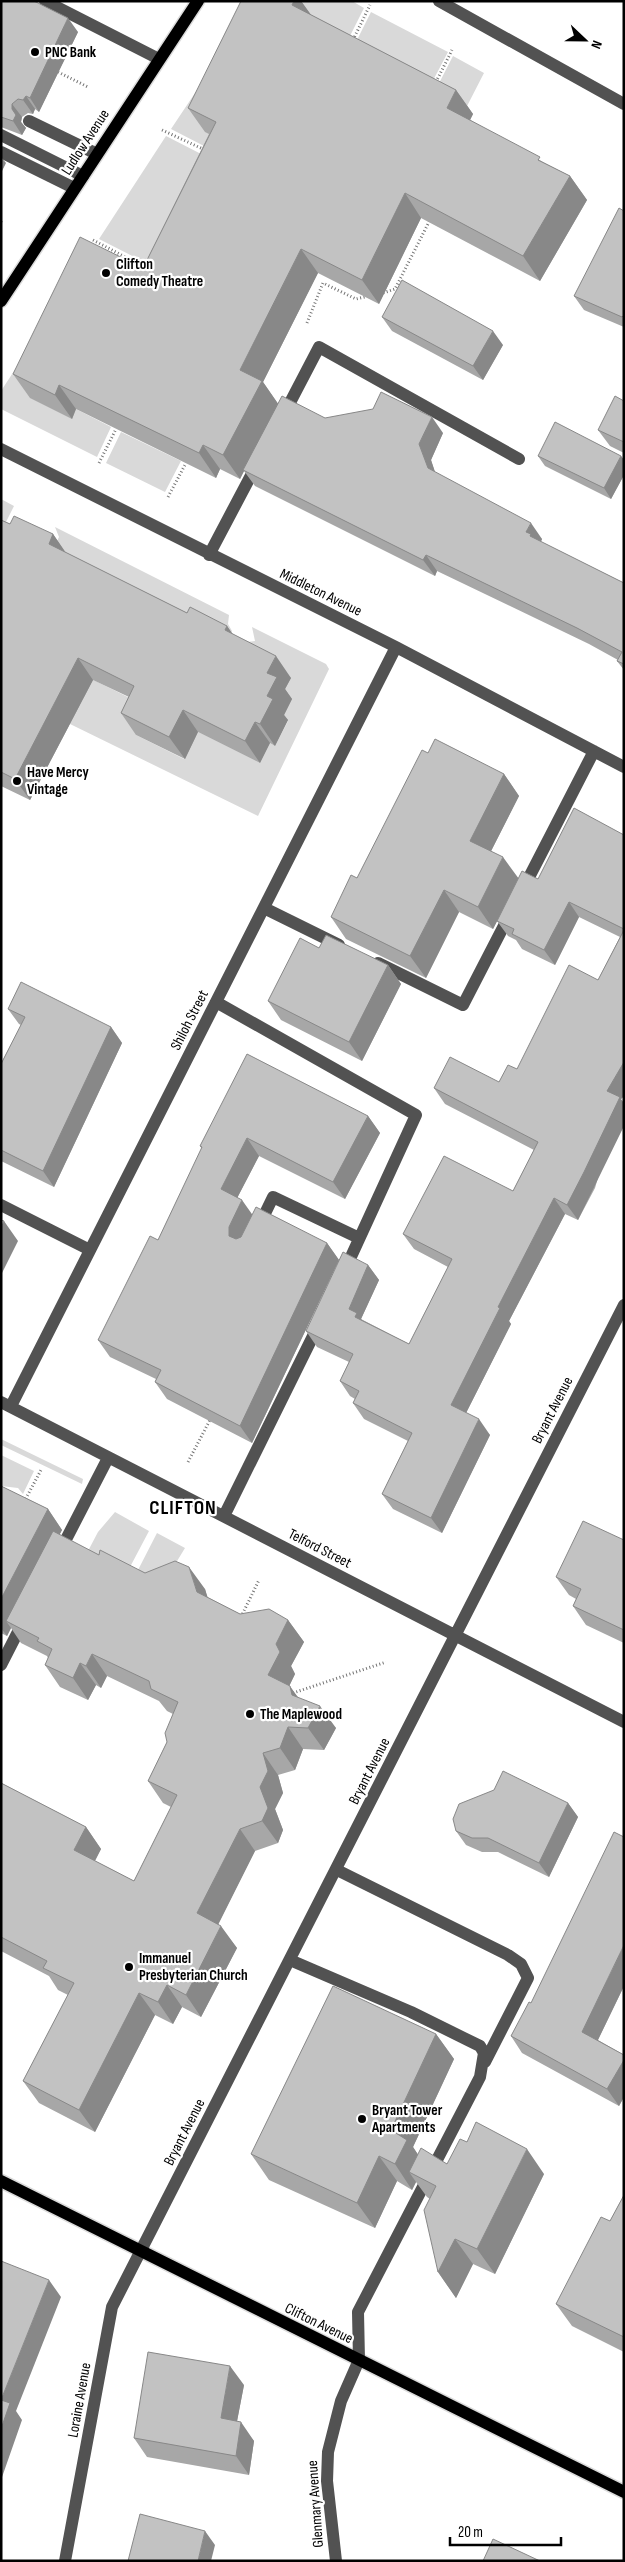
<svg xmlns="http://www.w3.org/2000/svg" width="625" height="2562" viewBox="0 0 625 2562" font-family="'Sofia Sans Condensed',sans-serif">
  <rect width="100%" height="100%" fill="#fff"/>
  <!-- green -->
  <path fill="#d9d9d9" d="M278,1H352L364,8L350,36Z
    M371,12L448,52L428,90L357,40Z
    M453,56L484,73L465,110L434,93Z
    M217,60L245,152L276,183L171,129Z
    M166,136L207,157L152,266L99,239Z
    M44,325L72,418L76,409L111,427L97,457L1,409V391Z
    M121,432L181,461L165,492L106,463Z
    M1,499L14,506L1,532Z
    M55,527L229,615L228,624L232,631L228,640L53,549L59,537Z
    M252,627L326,664L329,669L258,816L70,724L1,666L35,651L150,708L136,735L184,759L198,732L260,763L270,743L275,746L288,721L282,718L247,642L255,641Z
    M1,1439L83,1479L82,1484L1,1445Z
    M1,1455L34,1471L23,1494L18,1488L1,1486Z
    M115,1512L149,1531L130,1567L88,1551L98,1532Z
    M157,1533L185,1548L168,1576L136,1606L138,1570Z"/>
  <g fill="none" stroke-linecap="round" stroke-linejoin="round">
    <!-- major casing -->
    <g stroke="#dbdbdb" stroke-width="15">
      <path id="major" d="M1,301L198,1
        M1,2181L624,2492"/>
    </g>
    <!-- path -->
    <path stroke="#747474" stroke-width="3" stroke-dasharray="1 2.5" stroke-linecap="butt" d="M353,40L370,5
      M58,72L88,87
      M436,82L452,50
      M162,130L205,150
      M1,222L2,223
      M93,240L146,268
      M380,294L395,289L430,220
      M307,323L323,283L356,299L369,296
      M99,463L116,429
      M168,497L186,463
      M188,1462L211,1418
      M24,1502L41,1470
      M241,1617L259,1580
      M293,1693L386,1662"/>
    <!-- minor -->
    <path stroke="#525252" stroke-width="12" d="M45,1L159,59
      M439,1L624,104
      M29,121L97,154
      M1,135L83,176
      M1,152L74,188
      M283,416L319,347L519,459
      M1,449L396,647L624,767
      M209,555L257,464
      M523,889L594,751
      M264,908L339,945
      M378,963L463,1005L510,914
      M216,1002L416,1115L344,1272
      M1,1205L90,1250
      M259,1226L273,1197L359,1238
      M1,1402L624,1722
      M11,1406L396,647
      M224,1516L319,1324
      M59,1553L108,1458
      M1,1665L23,1622
      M337,1870L508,1955L521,1964L528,1978L485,2062
      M290,1960L411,2012L480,2046L484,2053L480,2077L358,2312L359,2360L341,2401L328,2452L327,2481L336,2561
      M65,2561L112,2307L624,1305"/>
    <!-- major -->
    <use href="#major" stroke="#000" stroke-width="12"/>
  </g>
  <!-- wall -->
  <path fill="#a7a7a7" d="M1,1L78,32L39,112L35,109L33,114L28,113L22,117L21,122L26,128L22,135L1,127Z
    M301,1L311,15L456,90L473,114L470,120L543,162L570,176L587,200L540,281L421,218L379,304L318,273L263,382L278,404L325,418L443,433L431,460L435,472L542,539L541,542L624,583V670L617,661L618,660L589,644L437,571L435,576L255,486L244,471L240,479L220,469L216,478L76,409L72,419L30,398L13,374L143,268L209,134L205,132L188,108Z
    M624,211V327L584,310L574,296Z
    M382,317L503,345L483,380L392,331Z
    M624,401V453L610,446L598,430Z
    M538,456H621L624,460V475L611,499L545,466Z
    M1,520L10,524L53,534L66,553L187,613L227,626L232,634L291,678L285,689L292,699L284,715L288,720L275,746L270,743L260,763L198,732L185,759L136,735L121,713L129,697L93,680L30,800L1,786Z
    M428,753L504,774L519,796L491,851L518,879H538L624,835V1096L621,1099L595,1188L578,1220L565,1214L509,1321L511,1324L466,1413L490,1435L442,1533L393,1509L382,1494L408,1441L364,1419L353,1403L355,1399L350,1396L340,1381L349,1362L317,1347L306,1331L368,1265L379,1280L361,1319L409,1344L448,1267L414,1249L403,1234L513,1191L534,1150L445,1104L434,1088L499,1082L517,1069L598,980L620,937L579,917L555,965L522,949L516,940L508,936L497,921L493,929L459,912L426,978L346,939L331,917L357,878Z
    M319,948L388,965L401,984L362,1061L281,1020L268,1001Z
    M8,1009L111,1027L122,1043L54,1187L1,1161V1064L21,1025L19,1024Z
    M368,1116L380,1133L345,1199L259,1156L237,1198L252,1215L327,1243L339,1260L252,1443L167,1399L155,1382L156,1379L110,1357L98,1340L158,1240L202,1149L200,1146Z
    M1,1486L48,1509L62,1530L59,1535L99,1555L145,1573L205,1589L207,1597L240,1614L288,1620L304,1642L291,1666L295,1674L289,1686L298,1697L336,1728L324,1750L303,1749L295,1770L278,1775L283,1793L275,1809L283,1830L278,1843L255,1851L218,1924L237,1948L201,2017L182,2007L173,2024L155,2015L95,2132L39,2103L23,2081L68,1995L58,1990L49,1976L1,1951V1783L86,1827L101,1849L95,1861L134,1881L171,1807L163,1803L148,1781L167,1742L173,1714L167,1711L159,1701L107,1676L101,1688L96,1685L88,1700L60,1687L45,1665L48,1658L47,1656L21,1643L11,1628L7,1636L1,1633Z
    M624,1540V1643L586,1625L573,1606L576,1599L569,1595L556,1577Z
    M568,1803L578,1817L549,1877L498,1852H482L466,1845L456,1831Z
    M624,1986L598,2040L624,2055V2097L619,2106L522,2053L511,2036L531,2003Z
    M436,2034L454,2059L413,2147L418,2155L447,2164L544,2174L495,2274L473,2264L456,2298L438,2272L430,2199L427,2197L416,2182L412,2190L397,2181L375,2228L269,2180L251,2154Z
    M624,2195V2352L572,2326L556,2304L610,2221Z
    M244,2385L237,2421L254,2441L249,2475L147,2457L134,2438Z"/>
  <!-- shaded-wall -->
  <path fill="#888" d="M294,1H301L314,19L292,5Z
    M68,18L78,32L39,112L30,98Z
    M456,90L473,114L464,132L447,108Z
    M26,96L35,109L33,114L23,100Z
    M12,104L22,117L21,122L26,128L22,135L13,121L12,109Z
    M1,157L6,163L1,173Z
    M570,176L587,200L540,281L523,256Z
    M405,193L421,218L379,304L362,280Z
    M301,249L318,273L263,382L279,405L243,470L244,471L240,479L223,455L240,370Z
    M493,331L503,345L483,380L473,366Z
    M59,385L76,409L72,419L55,395Z
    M432,417L443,433L431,460L439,484L428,468L419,444Z
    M203,445L220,469L216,478L199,453Z
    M621,456L624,460V475L611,499L604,488Z
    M531,523L542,539L539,545L526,532Z
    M53,534L68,556L49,544Z
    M426,555L437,571L435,576L423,560Z
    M227,626L242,647L225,630Z
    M276,656L291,678L285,689L292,699L284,715L288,720L275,746L260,724L267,696V673Z
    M78,658L93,680L30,800L15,779Z
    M183,710L198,732L185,759L169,737Z
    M255,722L270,743L260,763L245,741Z
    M504,774L519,796L485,863L470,841Z
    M503,857L519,879L493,929L478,907Z
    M444,890L459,912L426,978L410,956Z
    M569,902L579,917L555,965L544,950Z
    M388,965L401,984L362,1061L349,1042Z
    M111,1027L122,1043L54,1187L43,1171Z
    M624,1062V1096L621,1099L624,1103V1126L578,1220L567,1205L607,1091Z
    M368,1116L380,1133L345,1199L333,1182Z
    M247,1138L259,1156L233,1206L221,1189Z
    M554,1198L565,1214L509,1321L511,1324L462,1421L451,1405L498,1307Z
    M242,1200L254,1217L241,1244L229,1236V1227Z
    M4,1221L18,1241L1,1275V1228Z
    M327,1243L339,1260L252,1443L240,1426Z
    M368,1265L379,1280L361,1319L368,1328L366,1332L349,1309Z
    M479,1419L490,1435L442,1533L431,1518Z
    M48,1509L62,1530L13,1625L6,1621L11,1628L7,1636L1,1628V1599Z
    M189,1567L205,1589L213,1614L197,1592Z
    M288,1620L304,1642L291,1666L295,1674L284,1697L268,1675L276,1644Z
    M92,1654L107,1676L101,1688L86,1666Z
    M80,1663L96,1685L88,1700L73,1678Z
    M290,1686L305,1708L292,1695Z
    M320,1706L336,1728L324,1750L308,1728Z
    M288,1727L303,1749L295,1770L280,1748Z
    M263,1753L278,1775L283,1793L275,1809L283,1830L278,1843L262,1821L260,1787Z
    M568,1803L578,1817L549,1877L539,1863Z
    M86,1827L101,1849L89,1872L74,1850Z
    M240,1829L255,1851L213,1935L197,1913Z
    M221,1926L237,1948L201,2017L186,1995Z
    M624,1945V1986L594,2048L582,2032Z
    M167,1985L182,2007L173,2024L158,2002Z
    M139,1993L155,2015L95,2132L79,2110Z
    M436,2034L454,2059L413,2147L425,2165L409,2172L416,2182L412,2190L395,2164L391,2130Z
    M624,2060V2097L619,2106L607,2089Z
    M527,2149L544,2174L495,2274L477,2249Z
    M379,2156L397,2181L375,2228L357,2203Z
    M455,2239L473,2264L456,2298L438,2272Z
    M49,2280L61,2297L16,2411L22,2420L1,2480V2400Z
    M230,2366L244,2385L234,2437L221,2418Z
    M241,2422L254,2441L249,2475L236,2456Z
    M205,2531L215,2545L211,2561H198Z"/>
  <!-- building -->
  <path fill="#c2c2c2" stroke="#888" d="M1,1H34L68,18L30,98L26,96L23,100L18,99L12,104V109L16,115L13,121L1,117Z
    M241,1H294L292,5L456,90L447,108L540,157L538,160L570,176L523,256L405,193L362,280L301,249L240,370L262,381L223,455L203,445L199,453L59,385L55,395L13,374L80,237L143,268L216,122L188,108Z
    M619,208L624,211V315L622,317L574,296Z
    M402,280L493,331L473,366L382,317Z
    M381,392L432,417L419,444L428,468L531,523L526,532L531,534L530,536L624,583V664L617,661L622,652L577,628L426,555L423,560L243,470L282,396L325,418L373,409Z
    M615,396L624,401V442L598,430Z
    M555,422L621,456L604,488L538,456Z
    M14,516L53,534L49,544L187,613L190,607L227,626L225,630L276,656L267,673L277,677L267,696L273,699L260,724L255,722L245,741L183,710L169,737L121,713L134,686L78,658L15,779L1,772V520L10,524Z
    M435,739L504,774L470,841L503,857L478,907L444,890L410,956L331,917L351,875L357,878L422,750L428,753Z
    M574,808L624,835V929L569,902L544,950L512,934L514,929L497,921L522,871L538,879Z
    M624,930V1062L607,1091L620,1097L584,1172L567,1205L554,1198L498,1307L500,1308L451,1405L479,1419L431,1518L382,1494L412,1433L353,1403L359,1391L340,1381L353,1354L306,1331L343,1252L368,1265L349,1309L357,1313L355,1317L409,1344L452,1259L403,1234L444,1156L513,1191L538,1142L434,1088L450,1057L499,1082L508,1065L517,1069L569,965L598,980Z
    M326,935L388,965L349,1042L268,1001L300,938L319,948Z
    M21,982L111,1027L43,1171L1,1150V1064L25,1017L8,1009Z
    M247,1054L368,1116L333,1182L247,1138L221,1189L242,1200L229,1227V1236L236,1239L241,1237L256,1207L327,1243L240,1426L155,1382L161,1370L98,1340L150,1236L158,1240L202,1147L200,1146Z
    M1,1220L4,1221L1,1228Z
    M1,1486L48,1509L1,1599Z
    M583,1521L624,1540V1630L573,1606L581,1589L556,1577Z
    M53,1531L99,1555L100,1550L145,1573L175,1561L189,1567L197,1592L240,1614L269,1609L288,1620L276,1644L280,1652L268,1675L290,1686L292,1695L320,1706L308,1728L288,1727L280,1748L263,1753L268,1771L260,1787L268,1808L262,1821L240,1829L197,1913L221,1926L186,1995L167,1985L158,2002L139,1993L79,2110L23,2081L74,1983L43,1968L47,1961L1,1937V1783L86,1827L74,1850L134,1881L177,1795L148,1781L167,1742L165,1733L178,1702L151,1689L149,1681L92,1654L86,1666L80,1663L73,1678L45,1665L52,1649L37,1641L39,1638L6,1621Z
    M503,1771L568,1803L539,1863L488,1838H472L456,1831L453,1819L459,1804L494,1790Z
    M614,1832L624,1837V1945L582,2032L624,2055V2060L607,2089L511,2036L529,2002L531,2003Z
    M333,1986L436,2034L391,2130L407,2140L395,2164L379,2156L357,2203L251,2154Z
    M476,2122L527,2149L477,2249L455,2239L438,2272L424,2210L436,2186L409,2172L421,2148L447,2164L460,2139L467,2142Z
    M624,2195V2337L556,2304L601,2217L610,2221Z
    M1,2261L49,2280L1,2400L10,2403L1,2429Z
    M148,2352L230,2366L221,2418L241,2422L236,2456L134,2438Z
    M140,2514L205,2531L198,2561H128Z
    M493,2539L540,2561H483Z"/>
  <!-- markers -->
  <g fill="#000" stroke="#fff" stroke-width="2">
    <circle cx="35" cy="52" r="5"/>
    <circle cx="106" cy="273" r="5"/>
    <circle cx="17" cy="781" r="5"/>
    <circle cx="250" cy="1714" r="5"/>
    <circle cx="129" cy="1967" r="5"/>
    <circle cx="362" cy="2119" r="5"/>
  </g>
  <g text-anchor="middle" stroke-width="4.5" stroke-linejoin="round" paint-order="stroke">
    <!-- poi labels -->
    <g font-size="15" font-weight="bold" fill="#000" stroke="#fff" text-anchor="start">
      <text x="45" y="57">PNC Bank</text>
      <text x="116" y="269">Clifton<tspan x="116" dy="17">Comedy Theatre</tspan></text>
      <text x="27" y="777">Have Mercy<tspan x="27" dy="17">Vintage</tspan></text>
      <text x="260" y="1719">The Maplewood</text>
      <text x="139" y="1963">Immanuel<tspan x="139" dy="17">Presbyterian Church</tspan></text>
      <text x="372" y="2115">Bryant Tower<tspan x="372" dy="17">Apartments</tspan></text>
    </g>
    <!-- street labels -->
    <g font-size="15" fill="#000" stroke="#fff">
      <text transform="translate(85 142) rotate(-57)" y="5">Ludlow Avenue</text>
      <text transform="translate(321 592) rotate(26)" y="5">Middleton Avenue</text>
      <text transform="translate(189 1020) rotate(-63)" y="5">Shiloh Street</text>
      <text transform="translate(552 1410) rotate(-63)" y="5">Bryant Avenue</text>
      <text transform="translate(320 1548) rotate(27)" y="5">Telford Street</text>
      <text transform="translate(369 1771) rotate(-63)" y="5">Bryant Avenue</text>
      <text transform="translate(184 2132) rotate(-63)" y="5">Bryant Avenue</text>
      <text transform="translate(319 2323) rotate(26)" y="5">Clifton Avenue</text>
      <text transform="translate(79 2400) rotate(-80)" y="5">Loraine Avenue</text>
      <text transform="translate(315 2504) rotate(-94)" y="5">Glenmary Avenue</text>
    </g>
    <!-- district labels -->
    <g font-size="20" font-weight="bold" letter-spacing="1" fill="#000" stroke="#fff">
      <text x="183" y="1514">CLIFTON</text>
    </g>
  </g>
  <!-- border -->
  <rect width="625" height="2562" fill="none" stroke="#000000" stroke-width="5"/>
  <!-- north arrow -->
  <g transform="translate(585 40) rotate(112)" stroke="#ffffff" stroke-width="4" paint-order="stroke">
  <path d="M0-4L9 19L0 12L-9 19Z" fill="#000000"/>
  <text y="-8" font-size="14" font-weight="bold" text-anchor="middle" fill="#000000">N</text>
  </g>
  <!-- scale -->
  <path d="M450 2537v8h111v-8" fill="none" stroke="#000000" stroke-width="2.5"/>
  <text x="458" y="2537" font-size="15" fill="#000000" stroke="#ffffff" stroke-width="4" paint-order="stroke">20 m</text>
</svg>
